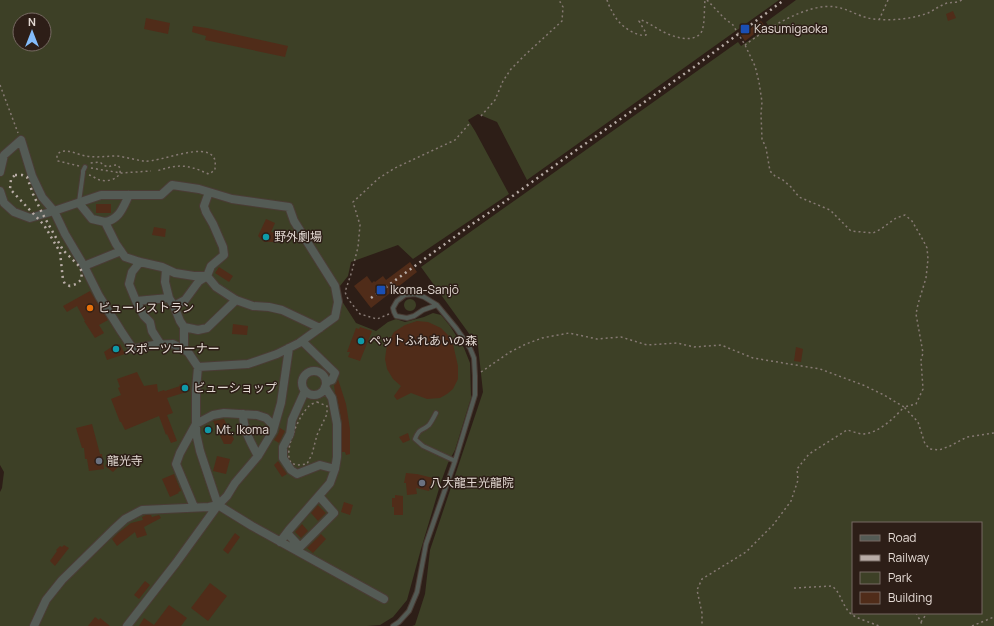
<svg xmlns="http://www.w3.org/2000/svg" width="994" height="626" viewBox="0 0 994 626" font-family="Manrope,'Noto Sans JP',sans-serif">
  <rect width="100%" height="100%" fill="#2d1e17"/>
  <!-- green -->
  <path fill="#3d4026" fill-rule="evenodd" d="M0,0H779L527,180L497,122L478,114L468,120L475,131L509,194L413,259L398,245L351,262L348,276L340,286V298L356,323L376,331L388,322L396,319L405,322L424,317L433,313L441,315L450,326L464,348L470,363L471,398L455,450L448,463L441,482L421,549L407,600L393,617L380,625L367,626H0V492L2,488L4,472L0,465ZM20,20H44V44H20Z
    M796,0H994V626H412L415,625L425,594L430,550L483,392L478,346L421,267L738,42L741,46L769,27L766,22ZM853,523H981V613H853Z
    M404 305a6 6 0 1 1 12 0a6 6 0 1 1-12 0Z"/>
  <!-- building -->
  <path fill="#502c19" d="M953,11L956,18L948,21L946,14Z
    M146,18L170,23L168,34L144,29Z
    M761,21L765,26L745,41L741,35Z
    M193,26L207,28L288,46L285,57L205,40L206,36L192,32Z
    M96,204H111V213H96Z
    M266,219L275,223L271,232L275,233L274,242H264L258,236Z
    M154,227L166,229L165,237L152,235Z
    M410,262L417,272L371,308L354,286L367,276L372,283L374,281L375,282L383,276L386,280Z
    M219,267L233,276L229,282L215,273Z
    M90,291L108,320L99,325L104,333L95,338L84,321H85L77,306L67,312L63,306Z
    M417,321L428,322L441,328L450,337L453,344L458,366V379L453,389L447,394L440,398L427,399L411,393L397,400L394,396L401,386L393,379L387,369L385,359L387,344L394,332L405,325Z
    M233,324L248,326L247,335L232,334Z
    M360,327L372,331L360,361L348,357L350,352H347L356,328L359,329Z
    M120,344L125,354L107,360L104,352L113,346Z
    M796,347L803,349L801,362L794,361Z
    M137,372L144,386L157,384L158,392L164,390L165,391L180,386L179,385L187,382L190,391L167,398L173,413L167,415L177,441L171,443L167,434L166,435L159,416L125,430L121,422H120L111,399L121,395L118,388L120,387L117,379Z
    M338,379L346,404L350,429V454L346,455L345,452H342V423L337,397L335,393L334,385L336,384Z
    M224,419L234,439L231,444H224L213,421Z
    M92,424L100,454H102L104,469L89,471L87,459H85L84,448H82L76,428Z
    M280,428L285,431L279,443L274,440L278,434Z
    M408,433L410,440L403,443L399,437Z
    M217,456L230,459L226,474L213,471Z
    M111,459L119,466L113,472L105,466Z
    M278,461L287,474L282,477L274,465Z
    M406,473L416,474H417L433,478L429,491L416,488L417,494L407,495L406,483H404Z
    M174,474L181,491L178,492L179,493L170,497L162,479Z
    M395,495L403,496V515H394V507H392V498H395Z
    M344,502L353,505L350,515L341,512Z
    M318,505L326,513L318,521L311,513Z
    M146,515H151L152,517L159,515L161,518L144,527L147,535L137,538L135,532L117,546L112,539L118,533L131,523L143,520L142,517Z
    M302,524L308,531L301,538L295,532Z
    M235,533L240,537L228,554L223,550Z
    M321,534L326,539L313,553L307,548Z
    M64,545L69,548L55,566L50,561L57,551L56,550L60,546L62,547Z
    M145,581L150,585L139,599L134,595Z
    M210,583L227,596L208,621L191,608Z
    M169,605L187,618L181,626H139L144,618L154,625Z
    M95,617L99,620L100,618L110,626H88Z"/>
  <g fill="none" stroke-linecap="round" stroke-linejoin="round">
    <!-- lane casing -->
    <g stroke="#4a3c35" stroke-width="6">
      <path id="lane" d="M79,202L83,173V171L85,167
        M436,413C434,417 432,421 429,425C421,432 420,427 415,439L423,446L455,461
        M393,626L399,622L409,611L417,592L426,544L455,461L475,395V376L474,358L470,348L456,328L437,305L424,297L415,294L405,295L397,301L393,308L394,312L396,316L407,318L414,316L423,310L437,305"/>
    </g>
    <!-- street casing -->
    <g stroke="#4a3c35" stroke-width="10">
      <path id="street" d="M0,172L4,155L21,140L32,176L42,197L54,211L30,218L14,212L4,203L0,191
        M209,192L204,206L206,212L213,224L223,247L224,255L211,266L207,276L216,287L236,300L253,306L269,307L282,310L320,328
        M79,203L92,219L105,222L116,244L125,257L140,262L162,267L175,273L194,276H207
        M105,222C120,219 123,207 129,195
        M140,262L132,272L129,284L136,301L144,316L150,322L152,331L161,345
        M84,266L121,251
        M166,269L165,282L169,298L174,306L180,321L184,327
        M136,301L169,298
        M174,306L185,300L199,281L207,276
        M302,341L335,373L332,380L326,382
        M289,348L281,403L273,431L258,456L235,483L227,496L218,505L252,526L384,599
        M184,350V327L198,330L207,328L236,300
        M302 383a12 12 0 1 1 24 0a12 12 0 1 1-24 0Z
        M305,391L292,420L290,434L283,447V458L291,470L297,474L320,465L335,469L337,457V424L332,398L325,387
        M243,414C243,429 251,443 258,456
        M194,507L176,464L180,453L196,424L213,415L224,413L257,415L266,418L274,426
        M287,533L300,547L334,513L319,496
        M280,542L289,530L330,483L335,469
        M34,626L46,600L62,580L113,530L125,519L142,510L209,507L218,505
        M127,626L176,563L218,505L200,451L196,433V390L198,367L188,352L173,344L154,345L133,349L121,331L99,296L84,266L65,234L54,211L101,195H161L172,185L199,189L232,199L289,207L294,221L335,286L338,302L335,317L299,343L277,354L248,364L198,367"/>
    </g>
    <!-- path -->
    <path stroke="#867973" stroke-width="1.5" stroke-dasharray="2 3" stroke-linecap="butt" d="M607,0C609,6 612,12 616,18C621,26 636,37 646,35V33L639,21L641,20C650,23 658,30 668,34C677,38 696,43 702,31C705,22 704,10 705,0
      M707,0L724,18L733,25L745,45L755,66L759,82L762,102L761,114L762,139L766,148L770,171L775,176L783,180L791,187L799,197L830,210L851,231L873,233L881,229L896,218L905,215L912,221L923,240L927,248L928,259L926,278L918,304L916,314L923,353L921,360L923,389L916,404L904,407L918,422L925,444L930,449L939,450L950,446L967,437L994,433
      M879,20L888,0
      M745,45C766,29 809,2 836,7C849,9 861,18 874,19C892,21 912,19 928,13C934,10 939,6 945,4C948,2 952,3 957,2C958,2 960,1 962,0
      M0,85L18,133
      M481,116L495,100L503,81L511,69L525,55L562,21L563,7L559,0
      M79,166L58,161L57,158V155C59,152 62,151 65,151C72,151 79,155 86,156C96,158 106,156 117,156C126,157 135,160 144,161C159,163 205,141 214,158C216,161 215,166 215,170L209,174C203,172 198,169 193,168C181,164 168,167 157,171
      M91,168L121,173L151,171
      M89,175C93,176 96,179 100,180C110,183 126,176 118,165C108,165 109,170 100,162L90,163
      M389,314L377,319L360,314L348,299L345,292L352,271L358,247L360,225L353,202L379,178L395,168L455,140L470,123
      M481,372L510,352L526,344L542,338L569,333L597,339L621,337L647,345L677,343L694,347L721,345L753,358L820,369L863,385L884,395L904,407C894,418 879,433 863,434C858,434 852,431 847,430L809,454L797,469L798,480L791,501L773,525L746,552L702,579L697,590L702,613V626
      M317,402L327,406V414L317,435L312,454L307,464L297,465L291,463C290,461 289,459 289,457C287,443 299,416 309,406C311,404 314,403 317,402Z
      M794,588L832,586C841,593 842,605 850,613C855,618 872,623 879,626
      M916,613L921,622L922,626
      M921,622L927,613
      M972,626L994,617"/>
    <!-- lane -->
    <use href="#lane" stroke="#545b55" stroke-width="4"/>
    <!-- street -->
    <use href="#street" stroke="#545b55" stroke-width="8"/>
    <!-- rail -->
    <path stroke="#b9ada7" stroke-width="2.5" stroke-dasharray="2 4" stroke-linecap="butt" d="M15,175H22L27,177L33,194L42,213L63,250L79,266L82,272L81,280L76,284L70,286L65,284L63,280L60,252L44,225L10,189L11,179Z
      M371,298L475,222L496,208L568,156L694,67L784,0"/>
  </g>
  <!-- markers -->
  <g fill="#1a4fb4" stroke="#2d1e17" stroke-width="1.5">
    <rect x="740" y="24" width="10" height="10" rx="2"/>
    <rect x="376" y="285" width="10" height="10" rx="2"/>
  </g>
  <g fill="#0f9aa8" stroke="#2d1e17" stroke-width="1.5">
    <circle cx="266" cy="237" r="4"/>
    <circle cx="361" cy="341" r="4"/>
    <circle cx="116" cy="349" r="4"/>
    <circle cx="185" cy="388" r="4"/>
    <circle cx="208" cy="430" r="4"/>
  </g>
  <circle fill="#e8710a" stroke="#2d1e17" stroke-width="1.5" cx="90" cy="308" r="4"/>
  <g fill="#6b7280" stroke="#2d1e17" stroke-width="1.5">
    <circle cx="99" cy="461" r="4"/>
    <circle cx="422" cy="483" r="4"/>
  </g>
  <g text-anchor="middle" stroke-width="3" stroke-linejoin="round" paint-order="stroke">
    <!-- poi labels -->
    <g font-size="12" fill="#e3d9d3" stroke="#2d1e17" text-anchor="start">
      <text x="754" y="33">Kasumigaoka</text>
      <text x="274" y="241">野外劇場</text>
      <text x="390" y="294">Ikoma-Sanjō</text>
      <text x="98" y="312">ビューレストラン</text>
      <text x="369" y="345">ペットふれあいの森</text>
      <text x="124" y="353">スポーツコーナー</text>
      <text x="193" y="392">ビューショップ</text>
      <text x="216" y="434">Mt. Ikoma</text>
      <text x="107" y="465">龍光寺</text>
      <text x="430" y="487">八大龍王光龍院</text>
    </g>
  </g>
  <!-- legend -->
  <rect x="852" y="522" width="130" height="92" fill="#2d1e17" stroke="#766962"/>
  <rect x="860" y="535" width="20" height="6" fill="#545b55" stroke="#766962"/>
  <text x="888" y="542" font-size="12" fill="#e3d9d3">Road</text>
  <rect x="860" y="555" width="20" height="6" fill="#b9ada7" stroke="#766962"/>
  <text x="888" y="562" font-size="12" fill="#e3d9d3">Railway</text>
  <rect x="860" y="572" width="20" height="12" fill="#3d4026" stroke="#766962"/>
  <text x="888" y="582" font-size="12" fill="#e3d9d3">Park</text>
  <rect x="860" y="592" width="20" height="12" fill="#502c19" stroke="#766962"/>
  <text x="888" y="602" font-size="12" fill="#e3d9d3">Building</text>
  <!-- north arrow -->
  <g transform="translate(32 32)"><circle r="19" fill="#2d1e17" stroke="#766962"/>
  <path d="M0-3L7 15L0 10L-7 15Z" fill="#84bcfb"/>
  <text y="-6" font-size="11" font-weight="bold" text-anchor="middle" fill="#e3d9d3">N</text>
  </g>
</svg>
